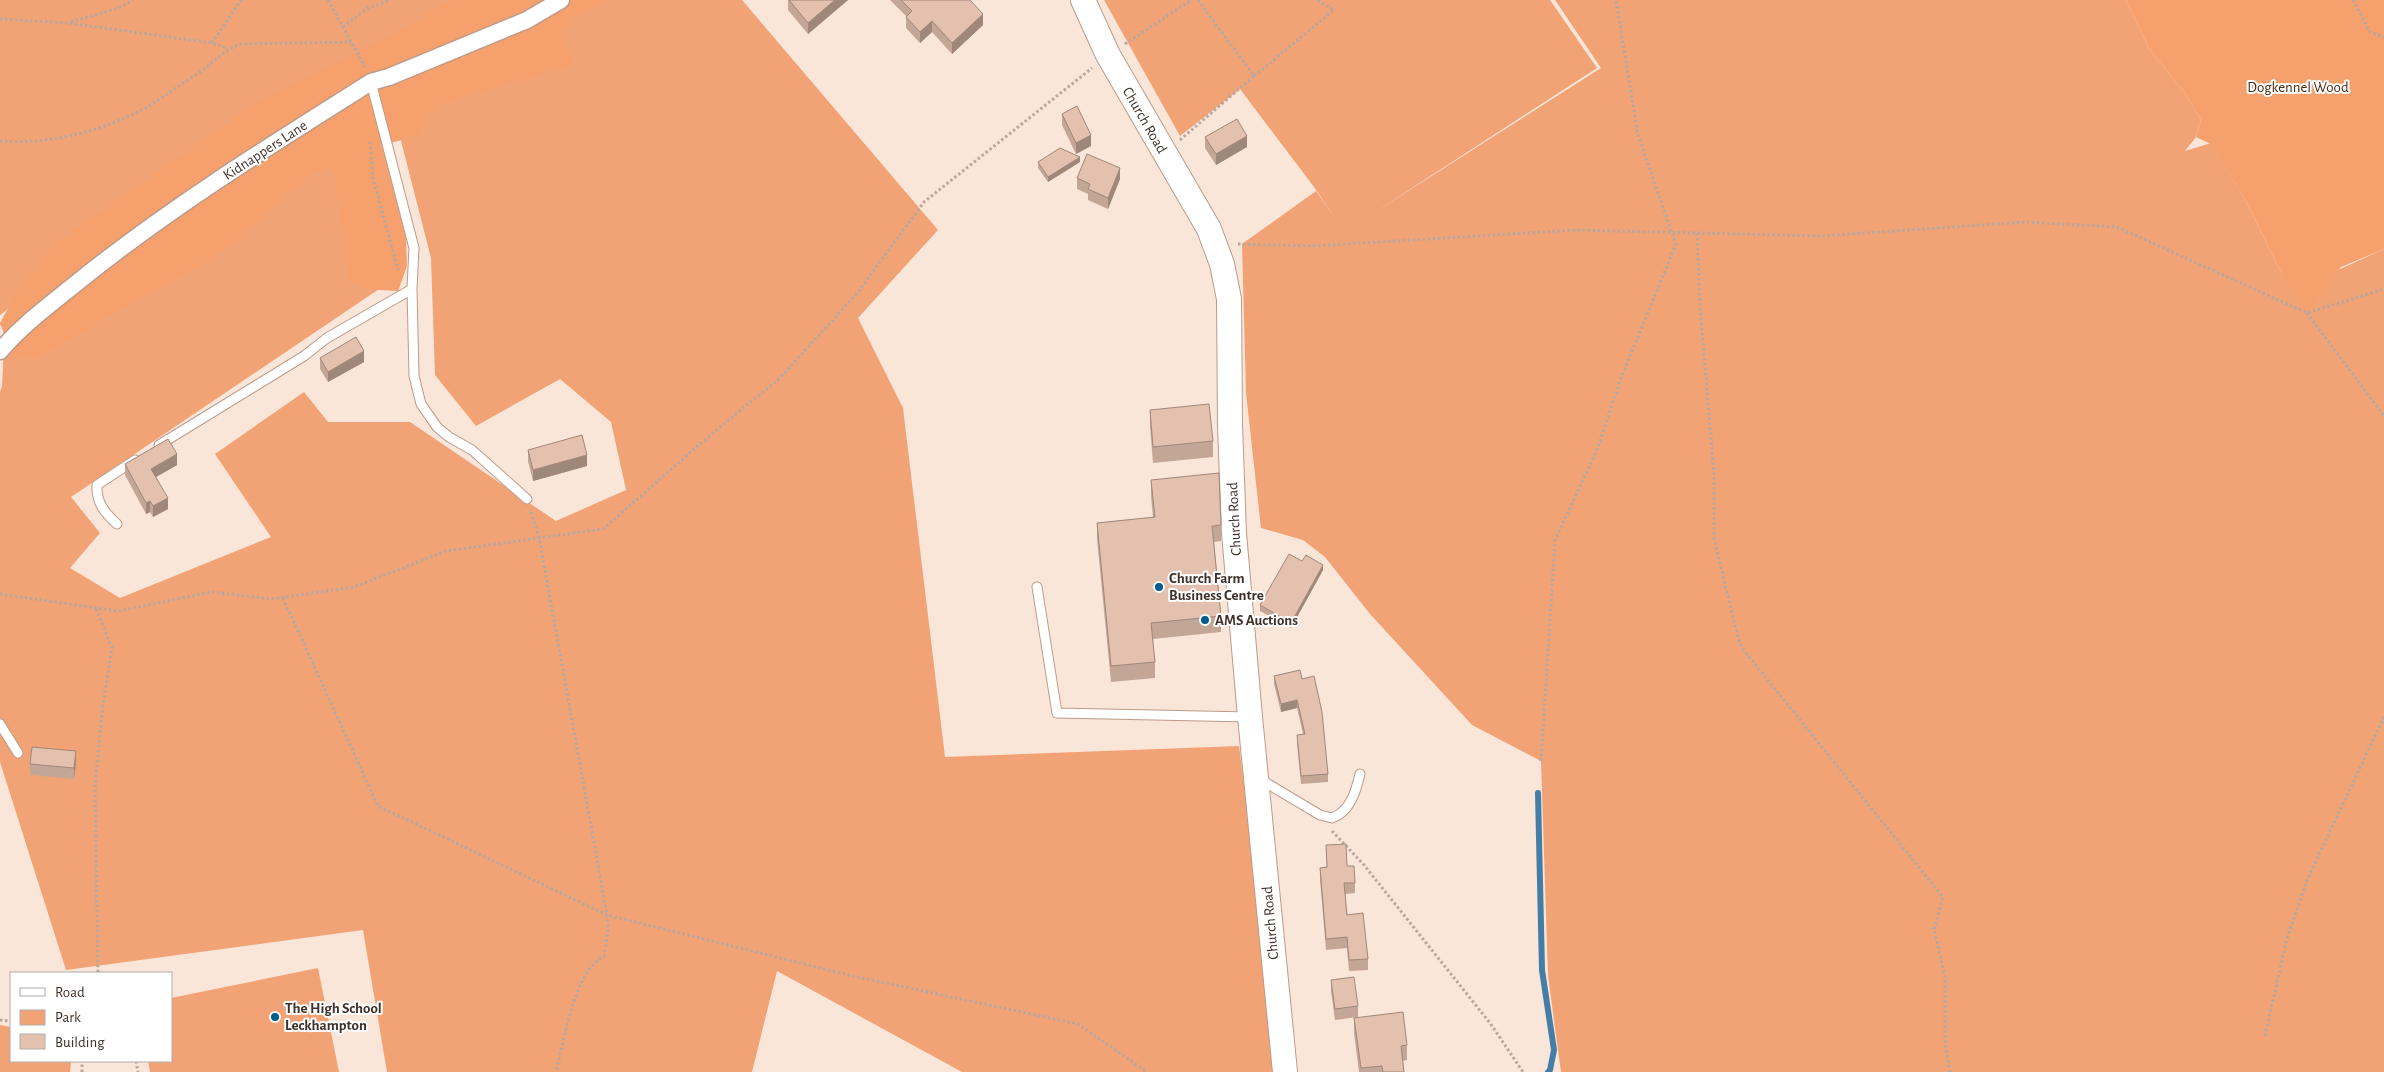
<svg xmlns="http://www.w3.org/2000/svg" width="2384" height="1072" viewBox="0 0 2384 1072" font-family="'Alegreya Sans',sans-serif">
  <rect width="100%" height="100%" fill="#fae5d9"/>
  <!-- green -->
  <path fill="#f2a376" d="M0,0H496L346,76L385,285L71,497L100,533L70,568L120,598L271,537L215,454L304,392L328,422H410L556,521L626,490L611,422L560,379L476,426L435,375L431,258L388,90L563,0H742L938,230L858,318L903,408L945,757L1239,746L1282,1072H962L777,971L752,1072H387L363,930L66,970L0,762V392L2,386L5,326L20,300L0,315Z
    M1104,0H1550L1597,68L1372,214L1601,68L1555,0H2126L2150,50L2185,93L2201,120L2196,137L2185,151L2211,143L2245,199L2281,272L2338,270L2384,249V1072H1561L1548,976L1541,761L1472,725L1370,614L1325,557L1303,540L1261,528L1246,393L1242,244L1316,191L1335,218L1314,187L1240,89L1180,136Z
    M318,968L339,1072H150L148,1061H171V998Z
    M0,1025L11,1027V1061H71L70,1072H0Z"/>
  <!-- forest -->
  <path fill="#f6a06d" d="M452,0H605L560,30L573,65L437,105L418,136L382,145L406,238L407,266L398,291L362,289L349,281L333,167L312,173L226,250L38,357H13L0,323L23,282L57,242L261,100L391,35Z
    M2126,0H2384V249L2341,267L2307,313L2281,272L2245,199L2211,144L2196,137L2201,120L2185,93L2150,50Z"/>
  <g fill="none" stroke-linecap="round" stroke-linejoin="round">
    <!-- stream -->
    <path stroke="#447ea7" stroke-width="6" d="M1538,793L1542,970L1554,1050L1550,1070L1548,1072"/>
    <!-- lane casing -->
    <g stroke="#bc9b89" stroke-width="11">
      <path id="lane" d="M371,82L414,248L412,289L414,376L421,404L437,427L449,437L472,450L527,499
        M159,445L304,356L327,338L412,289
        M117,524C105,513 96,503 97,485L135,460
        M1037,587L1057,713L1250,717
        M0,724L18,753
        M1258,778L1320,815L1332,818C1350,812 1356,791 1360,774"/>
    </g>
    <!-- street casing -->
    <g stroke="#bc9b89" stroke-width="19">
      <path id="street" d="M0,351C23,324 52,303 79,281C171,207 271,145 371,82L389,77L527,20L561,0"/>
    </g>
    <!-- secondary casing -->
    <g stroke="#bc9b89" stroke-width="26">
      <path id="secondary" d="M1083,0L1108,55L1209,229L1222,264L1229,299L1230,425L1234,533L1250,717L1285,1072"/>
    </g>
    <!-- path -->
    <path stroke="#b9a69c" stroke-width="3" stroke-dasharray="2.5 2.5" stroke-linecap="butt" d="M328,0L365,67
      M2353,0L2370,32L2384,37
      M0,19L68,23L212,43L227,48
      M71,22L119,8L133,0
      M343,27L368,8L391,0
      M212,43L241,0
      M1125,44L1191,0
      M1254,76L1334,10L1317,0
      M1180,140L1254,76L1198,0
      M0,141C47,145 104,131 145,108C163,98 179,85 197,74C213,64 222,50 241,44L351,42
      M370,142L373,178L398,270
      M1697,233L1700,307L1714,474V538L1737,634L1742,648L1943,897L1934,929L1945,977V1042L1950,1072
      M1238,244L1313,246L1576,230L1821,236L2026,222L2117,227L2307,313L2384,289
      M2307,313L2384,416
      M531,512L539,537L607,915L608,930L604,956C574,971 564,1042 556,1072
      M0,594L118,611L212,592L272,599L354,587L446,551L603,529L701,443L781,377L858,292L924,202L1092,68
      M283,598L378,806L607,915L853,976L1078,1024L1147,1072
      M96,609L112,648L103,704L95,784L98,973
      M1541,761L1555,540L1597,450L1621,378L1676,244L1638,135L1616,0
      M1332,831L1364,865L1490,1023L1523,1072
      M0,1020L11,1021
      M2265,1036L2287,938L2307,880L2384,717
      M136,1061L138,1072
      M82,1072V1061"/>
    <!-- lane -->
    <use href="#lane" stroke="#fff" stroke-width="9"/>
    <!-- street -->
    <use href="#street" stroke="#fff" stroke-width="16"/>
    <!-- secondary -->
    <use href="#secondary" stroke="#fff" stroke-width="24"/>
  </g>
  <!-- wall -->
  <path fill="#c3a696" d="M788,0H848L808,34L788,10Z
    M890,0H970L983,25L952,54L932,32L920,43L906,28V16Z
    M1062,114L1091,146L1076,154L1062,125Z
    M1205,137L1247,147L1216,165L1205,148Z
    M1038,162H1080L1048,182L1038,168Z
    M1077,178L1120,179L1108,209L1088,200V194L1077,189Z
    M320,358L364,362L328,382L320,369Z
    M1150,410L1213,441V457L1153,463L1150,426Z
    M528,450L587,466L533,481L528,461Z
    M125,464L177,465L156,477L168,509L153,517L150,512L146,514L125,475Z
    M1151,480L1221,525V541L1214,542L1221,616V632L1153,639L1155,662V678L1111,682L1097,539V523L1153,517L1151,496Z
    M1302,561L1323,570L1291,628L1260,611V605Z
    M1300,670L1328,774V782L1301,784L1297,743V735L1303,734L1297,708L1281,712L1274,684V676Z
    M76,762L74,779L30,775V764Z
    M1326,845L1347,866L1355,883V893L1345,894L1347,915L1368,959V970L1349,971L1347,948L1326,950L1320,879V868L1327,867Z
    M1331,980L1358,1006V1017L1335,1020L1331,991Z
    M1354,1018L1407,1045V1060L1403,1061L1404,1072H1359L1354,1033Z"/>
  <!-- shaded-wall -->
  <path fill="#9f877a" d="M835,0H848L808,34V23Z
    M983,14V25L952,54V43Z
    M932,21V32L920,43V32Z
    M1091,135V146L1076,154V143Z
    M1247,136V147L1216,165V154Z
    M1080,157V162L1048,182V177Z
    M1120,168V179L1108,209V198Z
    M364,351V362L328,382V372Z
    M177,454V465L151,480V469Z
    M587,455V466L533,481V470Z
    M168,498V509L153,517V506Z
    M150,501V512L146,514V503Z
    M1323,565V570L1291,628V623Z
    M1297,700V708L1281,712V704Z
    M76,751V762L74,779V768Z"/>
  <!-- building -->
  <path fill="#e3c1ae" stroke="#9f877a" d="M789,0H835L808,23Z
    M901,0H970L983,14L952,43L932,21L920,32L906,17L912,11Z
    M1077,106L1091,135L1076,143L1062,114Z
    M1237,119L1247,136L1216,154L1205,137Z
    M1060,148L1080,157L1048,177L1038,162Z
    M1087,154L1120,168L1108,198L1088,189L1090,184L1077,178Z
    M356,337L364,351L328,372L320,358Z
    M1209,404L1213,441L1153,447L1150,410Z
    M582,435L587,455L533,470L528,450Z
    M168,439L177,454L151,469L168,498L153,506L150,501L146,503L125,464Z
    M1219,473L1221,525L1212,526L1221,616L1151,623L1155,662L1111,666L1097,523L1155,517L1151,480Z
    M1289,554L1302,561L1306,555L1323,565L1291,623L1260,605Z
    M1300,670L1302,679L1314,676L1322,712L1328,774L1301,776L1297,735L1305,734L1297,700L1281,704L1274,676Z
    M32,747L76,751L74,768L30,764Z
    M1346,844L1347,866H1354L1355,883H1344L1347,915L1363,913L1368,959L1349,960L1347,937L1326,939L1320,868L1327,867L1326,845Z
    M1354,977L1358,1006L1335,1009L1331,980Z
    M1403,1012L1407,1045L1401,1046L1404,1072H1383L1382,1066L1361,1068L1354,1018Z"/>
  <!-- markers -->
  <g fill="#005c8d" stroke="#fff" stroke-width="2">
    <circle cx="1159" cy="587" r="5"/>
    <circle cx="1205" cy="620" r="5"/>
    <circle cx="275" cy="1017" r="5"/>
  </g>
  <g text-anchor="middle" stroke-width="4" stroke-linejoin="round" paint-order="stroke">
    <!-- park labels -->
    <g font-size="15" fill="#4a2712" stroke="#fff">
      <text x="2298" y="92">Dogkennel Wood</text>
    </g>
    <!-- street labels -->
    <g font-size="15" fill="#3f312a" stroke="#fff">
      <text transform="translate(1145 120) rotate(60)" y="5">Church Road</text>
      <text transform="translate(265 150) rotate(-33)" y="5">Kidnappers Lane</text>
      <text transform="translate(1234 519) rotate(-93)" y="5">Church Road</text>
      <text transform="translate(1270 923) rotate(-95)" y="5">Church Road</text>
    </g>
    <!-- poi labels -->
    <g font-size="15" font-weight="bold" fill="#3f312a" stroke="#fff" text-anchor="start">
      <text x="1169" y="583">Church Farm<tspan x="1169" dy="17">Business Centre</tspan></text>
      <text x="1215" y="625">AMS Auctions</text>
      <text x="285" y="1013">The High School<tspan x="285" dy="17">Leckhampton</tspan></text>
    </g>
  </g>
  <!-- legend -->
  <rect x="10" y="972" width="162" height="90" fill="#ffffff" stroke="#b2adaa"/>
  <rect x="20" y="988" width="25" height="8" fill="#ffffff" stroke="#b2adaa"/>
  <text x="55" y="997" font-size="15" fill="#3f312a">Road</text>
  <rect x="20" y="1010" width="25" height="15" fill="#f2a376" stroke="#b2adaa"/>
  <text x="55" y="1022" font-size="15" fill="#3f312a">Park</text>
  <rect x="20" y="1034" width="25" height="15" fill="#e3c1ae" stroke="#b2adaa"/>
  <text x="55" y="1047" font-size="15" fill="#3f312a">Building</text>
</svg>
